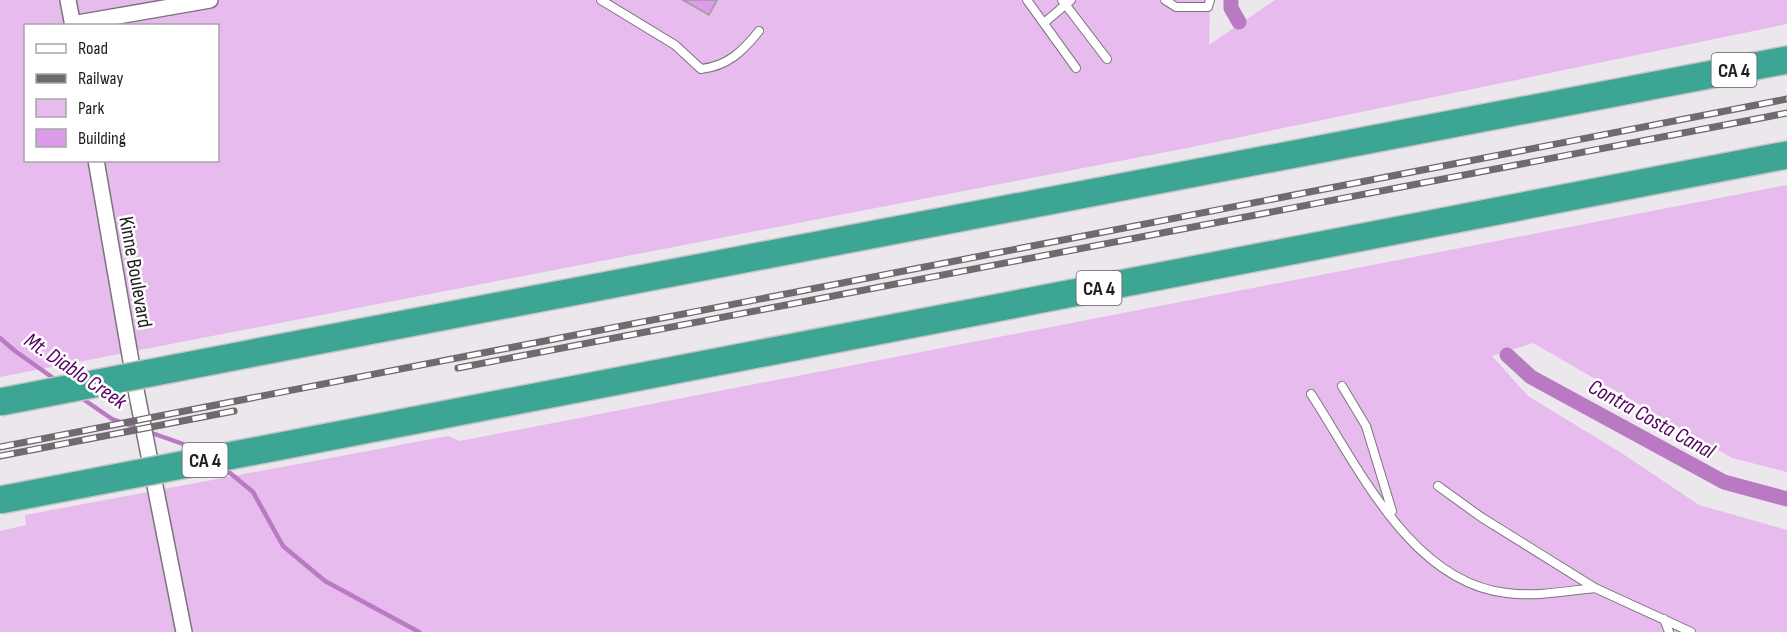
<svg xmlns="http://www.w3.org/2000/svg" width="1787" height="632" viewBox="0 0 1787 632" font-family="'Sofia Sans Condensed',sans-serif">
  <rect width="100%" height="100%" fill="#ece6ed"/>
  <!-- green -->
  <path fill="#e7bbed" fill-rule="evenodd" d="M0,0H1210L1209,45L1275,0H1787V24L1187,148L0,377ZM26,26H218V160H26Z
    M1787,185V472L1732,458L1533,343L1492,356L1528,396L1623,454L1699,505L1787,530V632H0V531L26,525L25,515L448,436L460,441Z"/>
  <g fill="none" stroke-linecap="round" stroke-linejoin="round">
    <!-- stream -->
    <path stroke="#b97ac3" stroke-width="4.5" d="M0,338L15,351L56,380
      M80,397L112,419L203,451
      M224,468L253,492L283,546L325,581L419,632"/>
    <!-- canal -->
    <path stroke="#b97ac3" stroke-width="15" d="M1231,0V8L1239,22
      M1507,355L1531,377L1724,482L1787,499"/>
  </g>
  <!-- building -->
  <path fill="#dd9ce7" stroke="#9e999f" stroke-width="1.5" d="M683,0H717L709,15Z"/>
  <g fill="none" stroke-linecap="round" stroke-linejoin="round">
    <!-- service casing -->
    <g stroke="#79747a" stroke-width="10">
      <path id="service" d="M601,0L675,45L701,69C728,66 743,51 759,31
        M1027,0L1076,68
        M1062,0L1107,59
        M1165,0L1176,7H1208L1210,0
        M1044,23L1071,0
        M1342,386L1366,426L1392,511
        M1311,394C1358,466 1411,583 1507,593C1536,597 1566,591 1595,588
        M1438,486L1481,517L1595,588L1691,632
        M1664,619L1669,632"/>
    </g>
    <!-- minor casing -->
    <g stroke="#79747a" stroke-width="18">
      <path id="minor" d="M68,0L73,26
        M72,24L210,0
        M96,160L136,390L184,632"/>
    </g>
    <!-- motorway casing -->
    <g stroke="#c5c4c5" stroke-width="30">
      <path id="motorway" d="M305,343L1787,60
        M411,421L1787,155"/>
    </g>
    <!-- service -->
    <use href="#service" stroke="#fff" stroke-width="8"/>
    <!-- minor -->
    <use href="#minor" stroke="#fff" stroke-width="15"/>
    <!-- motorway -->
    <use href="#motorway" stroke="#3ca594" stroke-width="27"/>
    <!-- rail casing -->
    <g stroke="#6e6a6e" stroke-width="7">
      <path id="rail" d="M458,368L1787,113
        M0,447L1787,99
        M0,456L234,411"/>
    </g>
    <!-- rail -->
    <use href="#rail" stroke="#fff" stroke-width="4.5" stroke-dasharray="14" stroke-linecap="butt"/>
    <!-- motorway-bridge casing -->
    <g stroke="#c5c4c5" stroke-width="30" stroke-linecap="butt">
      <path id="motorway-bridge" d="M0,402L305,343
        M0,500L411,421"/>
    </g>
    <!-- motorway-bridge -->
    <use href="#motorway-bridge" stroke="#3ca594" stroke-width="27"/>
  </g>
  <g text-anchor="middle" stroke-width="5" stroke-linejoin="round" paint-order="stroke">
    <!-- shield labels -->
    <g fill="#fff" stroke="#636263" stroke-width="1.5">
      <rect x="1711.5" y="53" width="45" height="34" rx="4.5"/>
      <rect x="1076.5" y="271" width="45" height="34" rx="4.5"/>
      <rect x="182.5" y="443" width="45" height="34" rx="4.5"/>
    </g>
    <g font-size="20" font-weight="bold" fill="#201e20">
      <text x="1734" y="77">CA 4</text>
      <text x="1099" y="295">CA 4</text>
      <text x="205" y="467">CA 4</text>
    </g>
    <!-- street labels -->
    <g font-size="21" fill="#201e20" stroke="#fff">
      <text transform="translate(136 272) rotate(80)" y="7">Kinne Boulevard</text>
    </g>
    <!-- water labels -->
    <g font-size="22" font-style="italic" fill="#570163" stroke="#fff">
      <text transform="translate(76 370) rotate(34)" y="8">Mt. Diablo Creek</text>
      <text transform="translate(1652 418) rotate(29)" y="8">Contra Costa Canal</text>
    </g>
  </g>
  <!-- legend -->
  <rect x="24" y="24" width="195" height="138" fill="#ffffff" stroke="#a6a5a6" stroke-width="1.5"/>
  <rect x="36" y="44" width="30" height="9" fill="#ffffff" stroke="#a6a5a6" stroke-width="1.5"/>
  <text x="78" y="54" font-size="18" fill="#201e20">Road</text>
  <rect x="36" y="74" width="30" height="9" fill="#6e6a6e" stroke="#a6a5a6" stroke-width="1.5"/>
  <text x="78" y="84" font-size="18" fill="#201e20">Railway</text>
  <rect x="36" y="99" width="30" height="18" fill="#e7bbed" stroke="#a6a5a6" stroke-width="1.5"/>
  <text x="78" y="114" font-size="18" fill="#201e20">Park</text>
  <rect x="36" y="129" width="30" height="18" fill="#dd9ce7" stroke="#a6a5a6" stroke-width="1.5"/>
  <text x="78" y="144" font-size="18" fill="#201e20">Building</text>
</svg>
